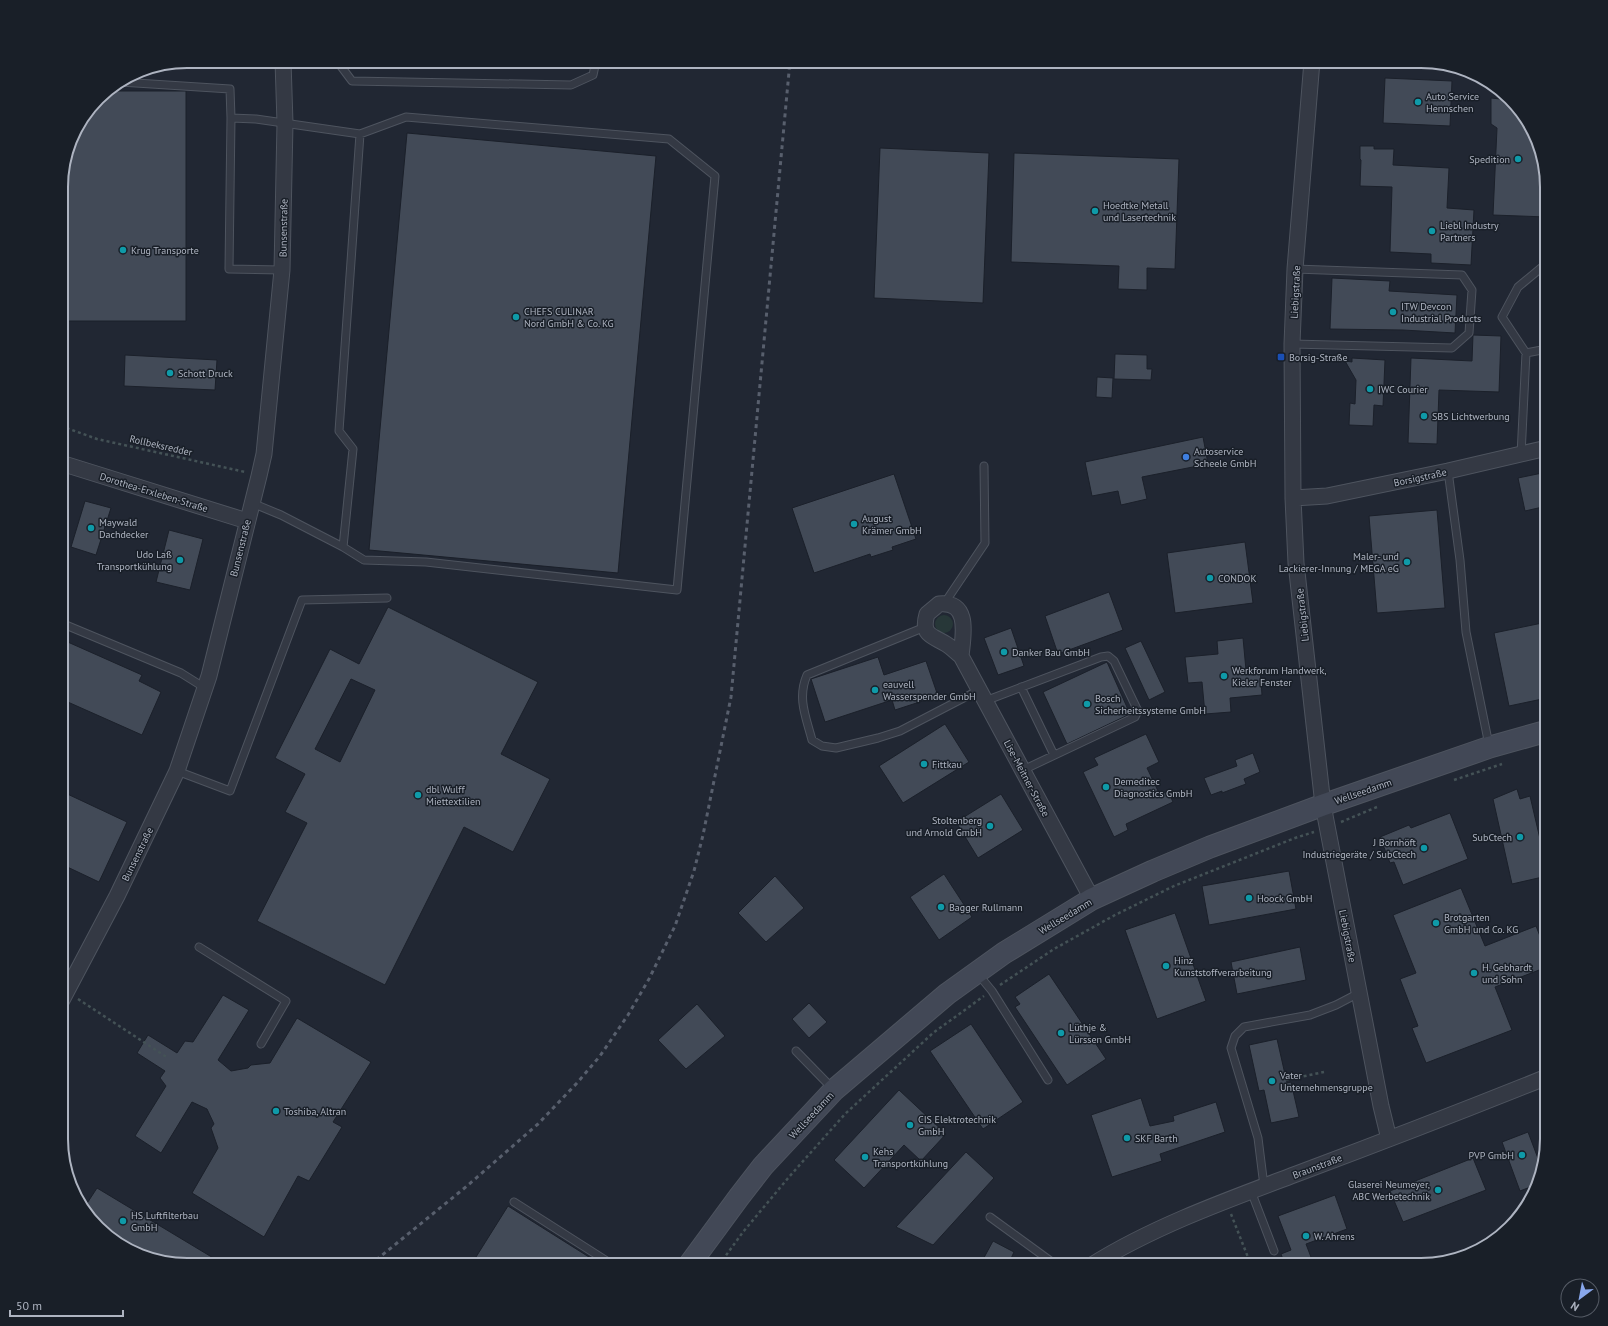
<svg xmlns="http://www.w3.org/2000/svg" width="1608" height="1326" viewBox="0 0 1608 1326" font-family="'PT Sans',sans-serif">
  <rect width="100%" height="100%" fill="#212733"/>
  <!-- green -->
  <path fill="#273738" d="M935 624a9 9 0 1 1 18 0a9 9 0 1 1-18 0Z"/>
  <!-- building -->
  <path fill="#424a57" stroke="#1b202a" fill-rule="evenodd" d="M1385,78L1452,81L1450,126L1383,123Z
    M106,91H186V321H61V179L74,131Z
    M1491,98L1510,100L1534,131L1547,187V217L1493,215L1497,128L1491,124Z
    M407,133L656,156L618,573L369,550Z
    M1360,146H1374V149H1394L1393,165L1449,168L1447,208L1474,210L1471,265L1431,263V254L1390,252L1392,187L1360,186L1361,160L1360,159Z
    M880,148L989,153L983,303L874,298Z
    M1014,153L1179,159L1175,269L1147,268V290L1118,289L1119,266L1011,262Z
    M1332,278L1390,281L1389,291L1457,295L1455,333L1403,330L1330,329Z
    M1473,335L1501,336L1499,392L1439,390L1437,444L1408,443L1411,358L1472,361Z
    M1115,354L1147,355V369H1152L1151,380L1114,379Z
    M125,355L217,360L215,390L124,386Z
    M1352,358L1385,360L1383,406L1374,405L1373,426L1349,425L1350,403L1355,404L1356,380L1345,361L1352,362Z
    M1097,377L1113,378L1112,398L1096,397Z
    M1203,437L1208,464L1142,477L1147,499L1121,505L1118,491L1092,496L1085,462Z
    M1547,472V506L1525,511L1518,478Z
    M894,474L916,539L892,547L893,550L871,557L870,554L814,573L792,508Z
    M85,501L111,508L96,555L71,547Z
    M1437,510L1445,608L1377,613L1369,516Z
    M169,530L203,539L190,590L156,582Z
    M1245,542L1253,603L1175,613L1167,553Z
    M1109,592L1123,630L1058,654L1045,616Z
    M388,607L538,682L501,754L550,779L513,852L464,827L385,985L257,921L307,823L285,812L305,774L275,758L330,649L359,664ZM351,679L375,690L340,762L315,749Z
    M1547,622V698L1509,706L1494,633Z
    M1011,628L1024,666L998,675L984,638Z
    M1243,638L1246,670L1260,669L1262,695L1230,698L1231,712L1205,714L1202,682L1188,683L1185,657L1218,654L1217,641Z
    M61,639L142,675L139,681L161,692L142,735L61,699Z
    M1141,641L1165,692L1149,700L1125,648Z
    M878,657L884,675L926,661L938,696L895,710L892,700L825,722L811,679Z
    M1107,662L1130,714L1067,744L1043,692Z
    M945,724L969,762L903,803L879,766Z
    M1146,734L1159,762L1147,768L1160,795L1168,791L1173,802L1126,824L1128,830L1114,837L1083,772L1098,765L1094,758Z
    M1253,753L1260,772L1244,779L1246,784L1222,793V791L1211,795L1204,778L1237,766L1235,760Z
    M1517,789L1520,799L1530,796L1547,869V876L1512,884L1493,799Z
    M61,791L127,822L99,882L61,864Z
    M1001,794L1023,830L978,858L956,822Z
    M1450,813L1468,859L1403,885L1394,862L1390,863L1380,837L1409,825L1411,828Z
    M1289,871L1296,909L1209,925L1202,886Z
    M944,874L972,917L939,940L910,897Z
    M775,876L804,908L766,942L738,913Z
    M1461,888L1485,946L1536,926L1547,954V967L1495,987L1512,1030L1426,1063L1412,1028L1418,1026L1400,979L1416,973L1393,915Z
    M1175,913L1206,1001L1157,1019L1125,930Z
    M1300,947L1306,980L1237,994L1231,962Z
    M1049,974L1106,1059L1067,1085L1015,1007L1020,1004L1015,997Z
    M223,995L249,1010L218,1060L231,1071L248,1068L251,1065L270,1063L297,1018L371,1062L333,1122L342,1127L309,1181L298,1176L264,1237L192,1193L218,1148L211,1128L214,1124L207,1109L192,1102L161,1153L135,1136L166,1086L160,1078L165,1071L137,1053L148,1035L177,1053L185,1041L193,1042Z
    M809,1003L827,1022L809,1038L792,1019Z
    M697,1004L725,1036L686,1069L658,1040Z
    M971,1024L1023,1102L983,1129L930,1051Z
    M1277,1039L1287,1083L1291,1082L1299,1117L1271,1123L1264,1090L1259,1091L1249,1045Z
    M899,1090L946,1134L921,1161L904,1145L864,1188L834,1160Z
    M1141,1098L1150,1126L1174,1121L1173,1116L1216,1102L1225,1132L1160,1154L1162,1161L1112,1177L1091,1115Z
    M1528,1132L1542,1169L1540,1180L1538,1184L1520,1191L1502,1142Z
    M966,1152L994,1178L933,1245L896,1227Z
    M1473,1158L1486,1190L1403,1222L1390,1191Z
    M97,1188L225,1265H187L146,1258L104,1234L84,1208Z
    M1335,1195L1347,1229L1306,1244L1314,1265H1285L1281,1254L1291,1250L1278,1216Z
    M508,1206L589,1257L584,1265H471Z
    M993,1241L1014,1252L1008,1265H980Z"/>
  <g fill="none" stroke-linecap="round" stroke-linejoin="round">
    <!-- lane casing -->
    <g stroke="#4e545f" stroke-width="9">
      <path id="lane" d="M337,61L352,81L571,85L593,75L596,61
        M120,82L230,89L231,118
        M282,270L229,269L231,118L256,119L360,134L406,117L669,139L715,176L677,590L426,562L364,560L343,547
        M1292,344L1452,348L1469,333L1472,290L1462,275L1295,269
        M1526,353L1547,349
        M1521,455L1526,353L1502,317L1518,287L1547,263
        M1448,471L1460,560L1466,632L1489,745
        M252,503L281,515L343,547L353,449L339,431L360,134
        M944,604L985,543L984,466
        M61,623L181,673L205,688
        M925,627L807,675C797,698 806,717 812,740L822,746L836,748L878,738L900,731L979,690
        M1021,687L1054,755
        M985,701L1101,657L1108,656L1114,661L1138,711L1135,717L1023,770
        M177,771L230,791L302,600L387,598
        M199,947L286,1001L261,1044
        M978,974L992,991L1048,1080
        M796,1051L832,1088
        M1264,1186L1258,1138L1231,1048L1235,1036L1244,1027L1310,1015L1336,1005L1359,993
        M1251,1191L1274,1251
        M514,1202L613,1265
        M990,1217L1056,1265"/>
    </g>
    <!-- street casing -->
    <g stroke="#4e545f" stroke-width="17">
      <path id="street" d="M1312,61L1295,269L1292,344L1293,498L1296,563L1323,805L1381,1106L1389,1139
        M61,463L247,521
        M1293,498L1327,496L1448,471L1547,448
        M961,656C956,652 951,647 946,644C931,635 921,635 927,614L939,604C971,601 963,636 961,656L1092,899
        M61,1002L117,896L177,771L209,676L259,476L264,454L282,270L285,123L283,61
        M1092,1265C1154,1226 1230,1199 1299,1173C1382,1142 1465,1110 1547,1077"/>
    </g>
    <!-- secondary casing -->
    <g stroke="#4e545f" stroke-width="23">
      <path id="secondary" d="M689,1265L739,1197L763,1166L834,1090L947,994L1004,953L1092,899L1153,871L1210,847L1323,805L1490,747L1547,731"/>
    </g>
    <!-- path -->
    <path stroke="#445256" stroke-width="2.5" stroke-dasharray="3 3" stroke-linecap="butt" d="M61,426L97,439L245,472
      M1454,780L1502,764
      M1341,822L1377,807
      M1000,985L1054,949L1115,915L1174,886L1295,838L1314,832
      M78,999L168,1058
      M1286,1080L1324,1072
      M1231,1214L1251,1265
      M719,1265L743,1232L789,1177L845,1114L933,1033L984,996"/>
    <!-- lane -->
    <use href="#lane" stroke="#343944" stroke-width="7"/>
    <!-- street -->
    <use href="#street" stroke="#343944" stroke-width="15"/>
    <!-- secondary -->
    <use href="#secondary" stroke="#424856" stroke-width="21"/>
    <!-- rail -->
    <path stroke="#585f6d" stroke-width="3" stroke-dasharray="4 4" stroke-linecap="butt" d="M370,1265L467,1186L538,1124L577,1083L600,1056L628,1015L649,979L675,926L694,871L703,835L731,697L790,61"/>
  </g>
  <!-- markers -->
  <g fill="#0f9aa8" stroke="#191f28" stroke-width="1.5">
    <circle cx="1418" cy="102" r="4"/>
    <circle cx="1518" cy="159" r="4"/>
    <circle cx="1095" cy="211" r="4"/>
    <circle cx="1432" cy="231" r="4"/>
    <circle cx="123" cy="250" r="4"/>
    <circle cx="1393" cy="312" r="4"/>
    <circle cx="516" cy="317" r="4"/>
    <circle cx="170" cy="373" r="4"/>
    <circle cx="1370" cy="389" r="4"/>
    <circle cx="1424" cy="416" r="4"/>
    <circle cx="854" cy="524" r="4"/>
    <circle cx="91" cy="528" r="4"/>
    <circle cx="180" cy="560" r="4"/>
    <circle cx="1407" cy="562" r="4"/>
    <circle cx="1210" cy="578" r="4"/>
    <circle cx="1004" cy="652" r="4"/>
    <circle cx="1224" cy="676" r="4"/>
    <circle cx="875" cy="690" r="4"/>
    <circle cx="1087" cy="704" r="4"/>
    <circle cx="924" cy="764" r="4"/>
    <circle cx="1106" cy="787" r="4"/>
    <circle cx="418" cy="795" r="4"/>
    <circle cx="990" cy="826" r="4"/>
    <circle cx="1520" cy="837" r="4"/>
    <circle cx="1424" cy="848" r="4"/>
    <circle cx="1249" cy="898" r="4"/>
    <circle cx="941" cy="907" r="4"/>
    <circle cx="1436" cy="923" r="4"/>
    <circle cx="1166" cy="966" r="4"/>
    <circle cx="1474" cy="973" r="4"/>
    <circle cx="1061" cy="1033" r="4"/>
    <circle cx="1272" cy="1081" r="4"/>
    <circle cx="276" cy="1111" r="4"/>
    <circle cx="910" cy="1125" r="4"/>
    <circle cx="1127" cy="1138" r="4"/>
    <circle cx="1522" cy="1155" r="4"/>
    <circle cx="865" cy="1157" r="4"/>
    <circle cx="1438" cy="1190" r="4"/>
    <circle cx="123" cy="1221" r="4"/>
    <circle cx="1306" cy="1236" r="4"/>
  </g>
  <rect fill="#1a4fb4" stroke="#191f28" stroke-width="1.5" x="1277" y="353" width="8" height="8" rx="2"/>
  <circle fill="#3f7fe0" stroke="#191f28" stroke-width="1.5" cx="1186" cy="457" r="4"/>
  <g text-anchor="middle" stroke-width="3" stroke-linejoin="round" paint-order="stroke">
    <!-- poi labels -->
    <g font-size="10" fill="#aeb4c1" stroke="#191f28" text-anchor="start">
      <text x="1426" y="100">Auto Service<tspan x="1426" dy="12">Hennschen</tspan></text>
      <text x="1510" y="163" text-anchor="end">Spedition</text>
      <text x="1103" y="209">Hoedtke Metall<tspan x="1103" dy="12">und Lasertechnik</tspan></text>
      <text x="1440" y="229">Liebl Industry<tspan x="1440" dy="12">Partners</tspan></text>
      <text x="131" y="254">Krug Transporte</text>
      <text x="1401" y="310">ITW Devcon<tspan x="1401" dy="12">Industrial Products</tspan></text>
      <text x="524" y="315">CHEFS CULINAR<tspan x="524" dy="12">Nord GmbH &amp; Co. KG</tspan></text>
      <text x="1289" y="361">Borsig-Straße</text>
      <text x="178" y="377">Schott Druck</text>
      <text x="1378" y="393">IWC Courier</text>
      <text x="1432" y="420">SBS Lichtwerbung</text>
      <text x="1194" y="455">Autoservice<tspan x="1194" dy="12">Scheele GmbH</tspan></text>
      <text x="862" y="522">August<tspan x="862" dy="12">Krämer GmbH</tspan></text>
      <text x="99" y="526">Maywald<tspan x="99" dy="12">Dachdecker</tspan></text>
      <text x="172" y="558" text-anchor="end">Udo Laß<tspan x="172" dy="12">Transportkühlung</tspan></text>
      <text x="1399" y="560" text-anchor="end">Maler- und<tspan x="1399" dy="12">Lackierer-Innung / MEGA eG</tspan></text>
      <text x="1218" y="582">CONDOK</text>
      <text x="1012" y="656">Danker Bau GmbH</text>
      <text x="1232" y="674">Werkforum Handwerk,<tspan x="1232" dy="12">Kieler Fenster</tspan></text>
      <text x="883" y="688">eauvell<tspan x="883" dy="12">Wasserspender GmbH</tspan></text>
      <text x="1095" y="702">Bosch<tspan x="1095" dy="12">Sicherheitssysteme GmbH</tspan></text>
      <text x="932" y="768">Fittkau</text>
      <text x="1114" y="785">Demeditec<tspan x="1114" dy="12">Diagnostics GmbH</tspan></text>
      <text x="426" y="793">dbl Wulff<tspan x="426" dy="12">Miettextilien</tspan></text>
      <text x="982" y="824" text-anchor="end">Stoltenberg<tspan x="982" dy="12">und Arnold GmbH</tspan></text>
      <text x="1512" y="841" text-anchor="end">SubCtech</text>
      <text x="1416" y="846" text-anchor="end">J Bornhöft<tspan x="1416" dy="12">Industriegeräte / SubCtech</tspan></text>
      <text x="1257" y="902">Hoock GmbH</text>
      <text x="949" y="911">Bagger Rullmann</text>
      <text x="1444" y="921">Brotgarten<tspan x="1444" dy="12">GmbH und Co. KG</tspan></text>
      <text x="1174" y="964">Hinz<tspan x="1174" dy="12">Kunststoffverarbeitung</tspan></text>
      <text x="1482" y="971">H. Gebhardt<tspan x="1482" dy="12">und Sohn</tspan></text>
      <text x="1069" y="1031">Lüthje &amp;<tspan x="1069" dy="12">Lürssen GmbH</tspan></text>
      <text x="1280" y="1079">Vater<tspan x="1280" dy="12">Unternehmensgruppe</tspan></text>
      <text x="284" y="1115">Toshiba, Altran</text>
      <text x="918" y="1123">CIS Elektrotechnik<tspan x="918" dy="12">GmbH</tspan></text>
      <text x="1135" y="1142">SKF Barth</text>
      <text x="873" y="1155">Kehs<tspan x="873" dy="12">Transportkühlung</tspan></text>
      <text x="1514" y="1159" text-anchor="end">PVP GmbH</text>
      <text x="1430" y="1188" text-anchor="end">Glaserei Neumeyer,<tspan x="1430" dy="12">ABC Werbetechnik</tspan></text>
      <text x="131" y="1219">HS Luftfilterbau<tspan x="131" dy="12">GmbH</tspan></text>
      <text x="1314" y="1240">W. Ahrens</text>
    </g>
    <!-- street labels -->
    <g font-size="10" fill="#aeb4c1" stroke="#191f28">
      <text transform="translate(283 228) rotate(-89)" y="4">Bunsenstraße</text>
      <text transform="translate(1295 292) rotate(-87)" y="4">Liebigstraße</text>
      <text transform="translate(161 445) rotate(13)" y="4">Rollbeksredder</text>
      <text transform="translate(1420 477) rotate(-12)" y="4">Borsigstraße</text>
      <text transform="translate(154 492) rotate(17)" y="4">Dorothea-Erxleben-Straße</text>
      <text transform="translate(240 548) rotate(-76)" y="4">Bunsenstraße</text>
      <text transform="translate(1302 615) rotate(-96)" y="4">Liebigstraße</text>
      <text transform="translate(1027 778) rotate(62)" y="4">Lise-Meitner-Straße</text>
      <text transform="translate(1363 791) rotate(-19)" y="4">Wellseedamm</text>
      <text transform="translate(137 854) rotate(-64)" y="4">Bunsenstraße</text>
      <text transform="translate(1065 916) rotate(-31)" y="4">Wellseedamm</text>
      <text transform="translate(1348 936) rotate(79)" y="4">Liebigstraße</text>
      <text transform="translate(811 1115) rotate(-47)" y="4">Wellseedamm</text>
      <text transform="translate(1317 1166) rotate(-21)" y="4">Braunstraße</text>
    </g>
  </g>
  <!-- crop -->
  <path d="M0 0H1608V1326H0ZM187 68H1421A119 119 0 0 1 1540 187V1139A119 119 0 0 1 1421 1258H187A119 119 0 0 1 68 1139V187A119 119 0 0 1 187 68Z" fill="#191f28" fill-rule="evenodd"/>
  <path fill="none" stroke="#aeb4c1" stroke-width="2" d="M187 68H1421A119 119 0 0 1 1540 187V1139A119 119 0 0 1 1421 1258H187A119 119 0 0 1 68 1139V187A119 119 0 0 1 187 68Z"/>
  <!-- north arrow -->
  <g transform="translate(1580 1298) rotate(212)"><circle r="19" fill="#191f28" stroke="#555b65"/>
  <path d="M0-3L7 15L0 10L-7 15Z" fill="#88a7ec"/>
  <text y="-6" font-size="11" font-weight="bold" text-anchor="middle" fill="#aeb4c1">N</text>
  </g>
  <!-- scale -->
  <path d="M10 1310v6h113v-6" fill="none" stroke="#aeb4c1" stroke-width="2"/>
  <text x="16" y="1310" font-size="12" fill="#aeb4c1" stroke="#191f28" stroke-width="3" paint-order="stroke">50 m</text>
</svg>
